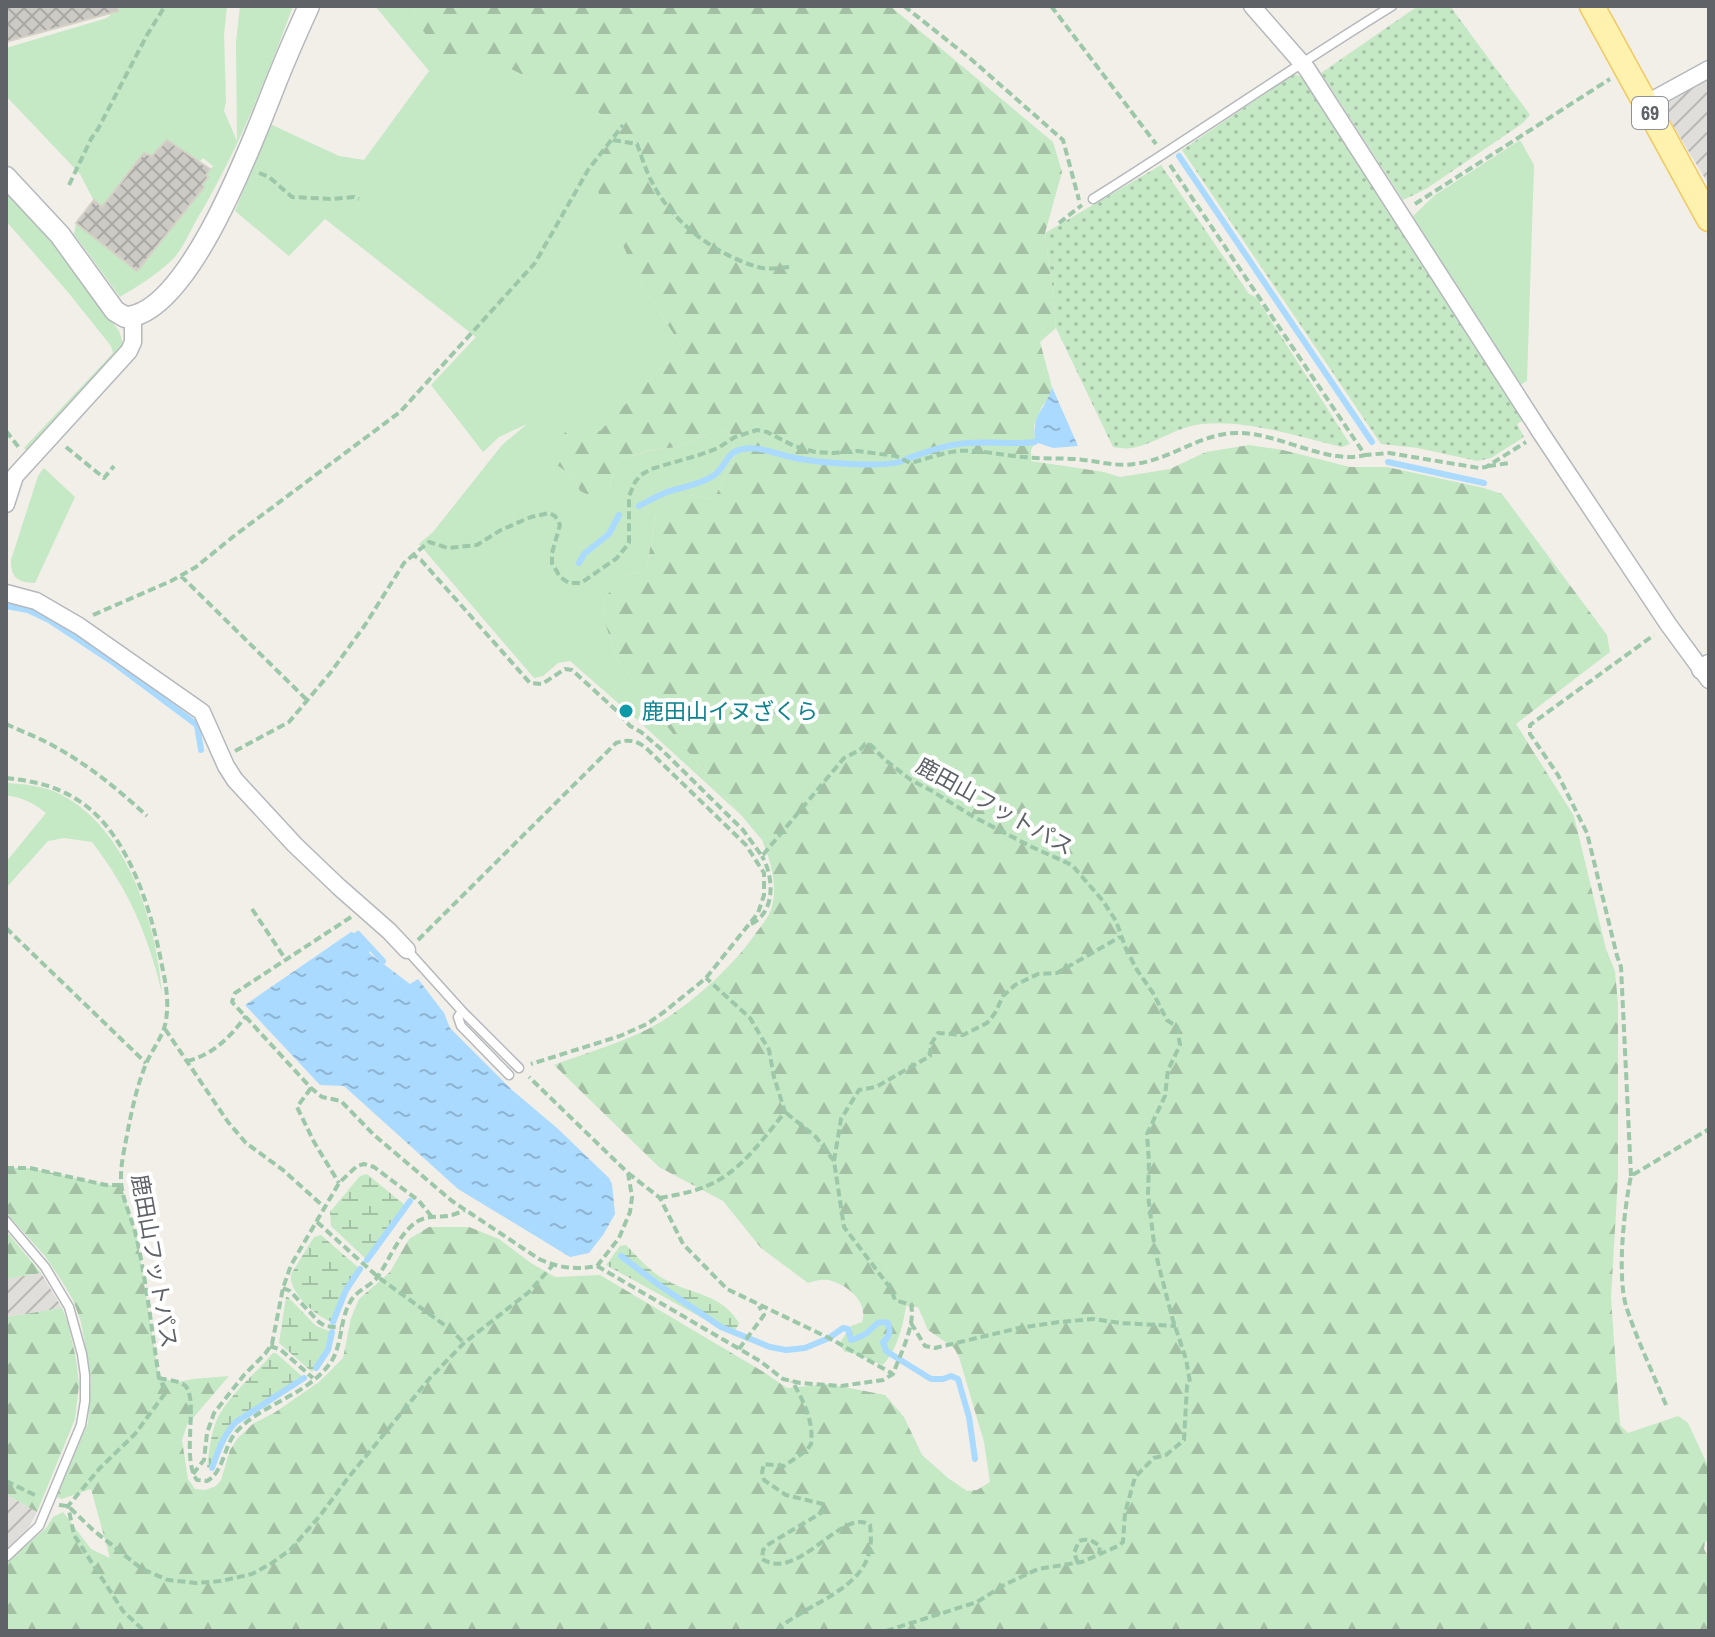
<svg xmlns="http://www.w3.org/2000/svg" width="1715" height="1637" viewBox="0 0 1715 1637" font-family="'Archivo Narrow','Noto Sans JP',sans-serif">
  <defs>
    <pattern id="industrial-furrows" width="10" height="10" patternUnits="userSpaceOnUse" patternTransform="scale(2)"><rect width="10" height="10" fill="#e0deda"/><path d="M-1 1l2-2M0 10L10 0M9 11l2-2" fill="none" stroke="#b9b8b5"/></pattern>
    <pattern id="forest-firs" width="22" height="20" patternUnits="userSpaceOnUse" patternTransform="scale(2)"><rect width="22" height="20" fill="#c5e8c5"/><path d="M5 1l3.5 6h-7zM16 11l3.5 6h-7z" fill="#a3c0a4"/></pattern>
    <pattern id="wetland-marsh" width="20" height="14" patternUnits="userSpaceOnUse" patternTransform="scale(2)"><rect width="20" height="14" fill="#c5e8c5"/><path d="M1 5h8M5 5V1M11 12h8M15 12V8" fill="none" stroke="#a3c0a4"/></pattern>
    <pattern id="garden-dots" width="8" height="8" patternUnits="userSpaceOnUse" patternTransform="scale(2)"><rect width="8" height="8" fill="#c5e8c5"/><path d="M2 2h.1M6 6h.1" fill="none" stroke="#a3c0a4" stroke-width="1.8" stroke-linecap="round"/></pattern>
    <pattern id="water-ripples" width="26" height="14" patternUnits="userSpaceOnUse" patternTransform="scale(2)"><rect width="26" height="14" fill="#aadaff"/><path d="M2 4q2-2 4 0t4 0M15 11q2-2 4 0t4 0" fill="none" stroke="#8eb4d2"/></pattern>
    <pattern id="building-cross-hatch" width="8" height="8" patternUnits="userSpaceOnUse" patternTransform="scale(2)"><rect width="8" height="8" fill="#cccac5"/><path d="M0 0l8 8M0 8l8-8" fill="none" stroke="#a9a8a4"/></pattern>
  </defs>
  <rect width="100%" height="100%" fill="#f1efe8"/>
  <!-- industrial -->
  <path fill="url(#industrial-furrows)" d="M1709,77V185L1666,114L1669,99Z
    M41,1273L62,1308L6,1317V1279Z
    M6,1494L37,1512L29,1527L9,1549L6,1548Z"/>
  <!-- green -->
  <path fill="#c5e8c5" d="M111,6H227L224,35L226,101L224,111L237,141L236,42L240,6H293C266,80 237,152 197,219C189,233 182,251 171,261C156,275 138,286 120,297L74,234L76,223L137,271L204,187L202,185L208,177L206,175L213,166L203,158L199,162L167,140L152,156L144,153L102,207L94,201L80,174L6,96V48L107,18L110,15Z
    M375,6H412L417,22L623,125L613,140L640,282L684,350L656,372L600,431L570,429L558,466L573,476L580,491L609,488L618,460L650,450L678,447L720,429L730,433L736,454L714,499L689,495L656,515L646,571L623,576L603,600L604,620L618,661L673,734L741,815L633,716L570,661L558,663L543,676L534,678L419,544L433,532L502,445L527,424L499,437L483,452L431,385L476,337L325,219L289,256L235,211L270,124L339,156L364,160L429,71Z
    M1520,140L1534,165L1527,381L1517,387L1413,216L1435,195Z
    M6,190L52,239L119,331L123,343L121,351L26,450L24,448L113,353L111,346L67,291L6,221Z
    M44,468L75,497L35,583C18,582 11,579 11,560L38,476Z
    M6,783C24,784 44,786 60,794C128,829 156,922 162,993C148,935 129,890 92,842L64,838L48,841L6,888V862L46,813C33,802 22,798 6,795Z"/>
  <!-- forest -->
  <path fill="url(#forest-firs)" d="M412,6H890L1053,142L1062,172L1045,233L1053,292L1056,328L1040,342L1052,387L1048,400L1042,406L1034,426L1035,442L1031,450V461L1104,472L1120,477L1170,469L1206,452L1249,445L1283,450L1350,467H1387L1484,488L1502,494L1607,635L1610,652L1516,724L1574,816L1606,949L1615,971L1618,1004V1177L1611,1298L1620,1425L1628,1433L1678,1416L1688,1423L1709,1468V1540L1705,1542L1704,1549L1709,1559V1631H6V1548L22,1549L46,1528L53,1517L63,1512L91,1549L110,1558L91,1489L62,1499L56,1497L88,1423L91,1378L86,1349L81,1322L73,1300L63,1283L45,1256L6,1213V1168H30L106,1185H121L137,1238L159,1378L178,1382L193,1379L229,1376L187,1425L182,1440L188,1479L195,1489L205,1490L216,1486L221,1480L230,1450L238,1438L254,1423L274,1413L319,1382L343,1358L351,1318L359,1299L390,1272L409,1239L429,1227H469L499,1239L531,1263L555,1277L600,1275L762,1371L787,1388L829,1384L885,1395L904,1417L922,1455L948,1478L967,1491L977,1490L990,1482L984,1442L959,1357L954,1348L928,1330L918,1307L906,1306C903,1326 897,1350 883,1365C869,1361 860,1353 845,1352L839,1344L851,1326L862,1322C869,1302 847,1284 828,1280C821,1279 814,1281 808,1283L761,1248L723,1201L659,1167L554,1065C586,1053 621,1043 652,1027C685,1009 731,969 753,937C759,928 770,917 772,906C778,884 770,860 762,840L673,734L618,661L604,620L603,600L623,576L646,571L656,515L668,497L689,495L714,499L736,454L730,433L720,429L678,447L649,450L618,460L609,488L595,498L580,491L573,476L558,466L551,446L570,428L600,431L656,372L684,350L640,282L588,170L623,125L485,56L450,69L417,22Z
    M6,1231L41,1273L6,1279Z
    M62,1308L68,1323L76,1359L79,1384L75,1419L37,1512L6,1494V1317Z"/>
  <!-- wetland -->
  <path fill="url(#wetland-marsh)" d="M367,1174L406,1206L367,1260L331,1226L330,1212L360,1176Z
    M321,1235L360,1269L346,1290L333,1322C317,1318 288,1292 291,1274L314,1237Z
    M626,1245C638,1257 649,1271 664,1279C691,1295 721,1293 739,1323L733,1335L606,1265L620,1246Z
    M286,1297H288L316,1326L332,1332L328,1350L312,1372L279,1343Z
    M273,1353H276L304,1378L236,1422C223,1436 218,1451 212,1468H207C209,1451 211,1432 218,1417C231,1393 255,1374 273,1353Z"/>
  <!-- garden -->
  <path fill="url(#garden-dots)" d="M1418,6H1450L1530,115L1523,123L1426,189L1403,200L1321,73Z
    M1294,74L1302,77L1525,419L1517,424L1524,437L1491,458L1477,461L1418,448L1381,444L1182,150Z
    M1161,165L1249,294L1256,297L1350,444L1342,447C1298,437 1247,419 1202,424C1176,427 1155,444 1132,448C1126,449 1119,448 1113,447L1056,328L1053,292L1045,233Z"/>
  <!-- water -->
  <path fill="url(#water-ripples)" d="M1052,387L1078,446L1053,448L1035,442C1032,411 1045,412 1052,387Z
    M351,932L358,934L370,949L369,953L410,984L418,979L444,1013L450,1028L512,1090L557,1128L609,1178L612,1184L615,1214L603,1235L589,1253L570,1257L458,1189L344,1086L320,1085L245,1005Z"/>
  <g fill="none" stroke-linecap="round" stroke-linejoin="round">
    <!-- stream -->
    <path stroke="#aadaff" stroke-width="6" d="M1179,156L1372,442
      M1388,462L1484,483
      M639,506C648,501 657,496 667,492C682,487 699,485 713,476C726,468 726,451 743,449C760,446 775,454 791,457C811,462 892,470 906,459C927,452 947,444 969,443C991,441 1013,445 1035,442
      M579,563L584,554L609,534L619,515
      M6,606L28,610L49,620L114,663L197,725L201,750
      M358,934L383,961L378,968
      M621,1256L659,1285L721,1327L770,1347L786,1350L805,1348L829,1338L843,1328L848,1329L851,1340C858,1338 863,1336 868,1332C876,1325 877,1320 888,1323C891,1332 890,1336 883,1342L886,1351L931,1379H943L951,1376L958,1379L969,1417L975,1459
      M367,1260L410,1201
      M333,1322L346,1290L360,1269
      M316,1368L328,1350L332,1332
      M212,1468C218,1451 223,1436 236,1422L304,1378"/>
  </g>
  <!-- building -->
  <path fill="url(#building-cross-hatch)" stroke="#d6d1c6" stroke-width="2" d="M6,6H117L118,11L6,42Z
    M167,140L210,169L206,175L208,177L202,185L204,187L137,271L76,223L94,200L102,207L144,153L152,156Z"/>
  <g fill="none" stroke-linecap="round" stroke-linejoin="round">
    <!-- service casing -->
    <g stroke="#b5b8bc" stroke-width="11">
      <path id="service" d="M1093,199C1194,136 1291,68 1392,6
        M407,950L462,1011L519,1068
        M462,1011L458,1017L461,1026L509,1075
        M6,1221L45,1267L69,1307L82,1354L85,1375V1401L81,1425L39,1526L6,1557"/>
    </g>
    <!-- minor casing -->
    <g stroke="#b5b8bc" stroke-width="19">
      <path id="minor" d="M1252,6L1307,69L1541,433L1668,624L1709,680
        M1645,104L1709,69
        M6,504L15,476L129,351L133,342V317
        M6,593L36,601L79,626L202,712L226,766L235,780L295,845L339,887L389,931L407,950"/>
    </g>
    <!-- tertiary casing -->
    <g stroke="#b5b8bc" stroke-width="23">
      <path id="tertiary" d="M6,177L60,235L115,311L125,317C190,316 256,132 277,80C287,55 298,30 309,6
        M1702,669L1709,665"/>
    </g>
    <!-- primary casing -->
    <g stroke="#f2c960" stroke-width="27">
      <path id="primary" d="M1592,6L1709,219"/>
    </g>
    <!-- path -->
    <path stroke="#9cc7a9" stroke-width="4" stroke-dasharray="8 4" stroke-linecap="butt" d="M904,6L972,60L1063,140L1079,200
      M1051,6L1156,144
      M613,140L637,144C642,157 646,172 653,184C673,223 716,255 758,267C767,270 779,268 789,267
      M1170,165L1365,455L1389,453L1479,468L1486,467L1526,442
      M259,173L269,177L292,197L332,199L354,197L359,199
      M69,185L91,139L98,129L147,35L165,6
      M1415,204L1610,79
      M1059,223L1082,205
      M6,431L20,449
      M66,447L104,478L114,466
      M1488,466L1510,463
      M181,576L307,700
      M93,615L171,581L196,567L234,536L400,412L535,263L588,170L623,125
      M6,724C21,731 37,737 52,745C87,764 118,789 147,816
      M235,751L289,722L331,672L365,625L404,563L413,555
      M6,778C35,781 61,787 85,805C130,839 152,912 162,966C166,983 169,1002 166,1020C164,1036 152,1049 146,1064C136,1088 131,1114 126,1140C124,1151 121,1164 121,1176C120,1197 133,1219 137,1240C147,1285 152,1332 159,1378L166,1392L135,1434L100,1468L68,1506L74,1535L123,1611L144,1631
      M252,909L286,960
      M351,917L235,993L232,1002L311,1088L322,1097L341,1101L374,1135L452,1201L539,1259C559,1268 575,1270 597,1266L619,1238L630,1212L632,1197L628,1173L529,1077
      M751,924C776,912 774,877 762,856
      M6,928L146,1063
      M418,940L616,743C627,739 635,740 645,747L746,845L764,873V895L758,913L706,978L664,1012L647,1024L620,1036L531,1064
      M165,1029L228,1122L246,1143L283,1170L324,1207
      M187,1061C213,1055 230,1037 246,1016
      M311,1088L297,1107L314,1142L339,1183
      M834,1161L841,1119L859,1090L876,1087L930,1056L931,1044L938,1033L963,1035L987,1023L995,1013L1003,996L1015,985L1038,974L1057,973L1120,937
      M6,1168H30L106,1185H121
      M628,1173L660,1198L683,1244L727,1289L829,1338L893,1374
      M1631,1176L1621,967L1617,956L1587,833L1558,775L1530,734V725L1654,635
      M660,1198C676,1195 694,1192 709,1185C741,1171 763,1139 785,1112L774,1077L769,1050L750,1018L706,978
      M317,1222L378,1277L450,1329L463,1342
      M597,1266L760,1361L783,1379L800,1383L841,1386L883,1380L893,1374C900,1355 916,1324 911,1305L895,1300L891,1289L844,1227L834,1161L816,1137L785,1112
      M283,1288L290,1291L319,1322L325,1326L341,1328
      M911,1323L925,1346L935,1348L1019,1328L1059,1322L1094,1319L1120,1323L1176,1326
      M270,1346L281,1350L313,1378
      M739,1349L764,1315L759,1306
      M159,1378C166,1380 176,1380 183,1384C201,1394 180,1458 197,1480L207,1481C225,1471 223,1445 238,1430C264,1403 308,1395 331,1362C343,1344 339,1318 352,1299C359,1289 373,1285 379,1275C390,1258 400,1232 418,1221C427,1216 438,1217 448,1216C454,1215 460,1212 465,1210
      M1666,1405C1653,1373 1637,1340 1626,1306C1617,1274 1624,1209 1631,1176L1709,1129
      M193,1474L204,1460L207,1433L214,1413L244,1375L265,1354L272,1344L283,1288L291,1265L339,1183L357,1166L364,1164L374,1167L419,1201L432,1217
      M6,1481L37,1496
      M59,1505L68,1506L93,1530L142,1569L168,1580L196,1583L221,1581L252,1574L272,1563L290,1550L319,1517L348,1478L430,1378L464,1343L529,1292L553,1265
      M1078,1563L1074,1553L1079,1541C1088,1538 1093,1541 1100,1546L1099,1554
      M777,1631C786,1621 797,1616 808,1609C829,1597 861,1581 868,1556C872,1546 871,1535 870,1525C842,1506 799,1583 762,1559L763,1550L769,1544L821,1513L825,1507L823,1504L786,1495L764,1480L762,1472L764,1464L784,1466L807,1450L811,1444C814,1421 803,1400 792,1381
      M886,1631L977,1602L1004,1585L1038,1569L1082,1562L1118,1546L1123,1542L1125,1513L1135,1477L1154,1458L1166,1455L1184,1440L1187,1386L1190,1382L1186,1359L1172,1317L1155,1251L1148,1195L1149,1162L1147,1134L1165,1096L1168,1070L1180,1045L1177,1027L1167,1020L1153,993L1137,970L1126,949L1116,921L1103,901L1072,865L1032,847L974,817L932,791L911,780L884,759L871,745L865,744L860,750L844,758L762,856L743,830L661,749L641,732L630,726L618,712L572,670L565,669L542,684L530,683L421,560L413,555L429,542L448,548L477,545L501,530L531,517L549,513L555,516L560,525L552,553V563L560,577L569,583H581L617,558L629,543V496L635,482L641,475L651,469L699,455L718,448L735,437L757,430L767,432L794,446L815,452L833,453L857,451L896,456L910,463C926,459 942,453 958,451C980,449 1003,456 1025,457C1041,459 1057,458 1074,459C1094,460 1114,467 1134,464C1171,460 1202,432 1239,433C1279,433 1327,465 1365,455"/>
    <!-- service -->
    <use href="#service" stroke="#fff" stroke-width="8"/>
    <!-- minor -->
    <use href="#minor" stroke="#fff" stroke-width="16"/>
    <!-- tertiary -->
    <use href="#tertiary" stroke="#fff" stroke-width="20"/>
    <!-- primary -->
    <use href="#primary" stroke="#fff2af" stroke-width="24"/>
  </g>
  <!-- markers -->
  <circle fill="#0f9aa8" stroke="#fff" stroke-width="3" cx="626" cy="711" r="8"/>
  <g text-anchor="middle" stroke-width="8" stroke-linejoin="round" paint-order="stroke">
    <!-- shield labels -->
    <rect fill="#fff" stroke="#8f9295" stroke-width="2" x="1632" y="97" width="36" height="32" rx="6"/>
    <g font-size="20" font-weight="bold" fill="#5f6368">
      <text x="1650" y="120">69</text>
    </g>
    <!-- culture labels -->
    <g font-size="22" fill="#0d838f" stroke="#fff" text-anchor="start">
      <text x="642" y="719">鹿田山イヌざくら</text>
    </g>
    <!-- street labels -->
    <g font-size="22" fill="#5f6368" stroke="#fff">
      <text transform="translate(995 806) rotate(29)" y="8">鹿田山フットパス</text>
      <text transform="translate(155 1261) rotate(80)" y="8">鹿田山フットパス</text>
    </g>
  </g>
  <!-- border -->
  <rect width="1715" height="1637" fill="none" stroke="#5f6368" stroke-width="16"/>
</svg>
